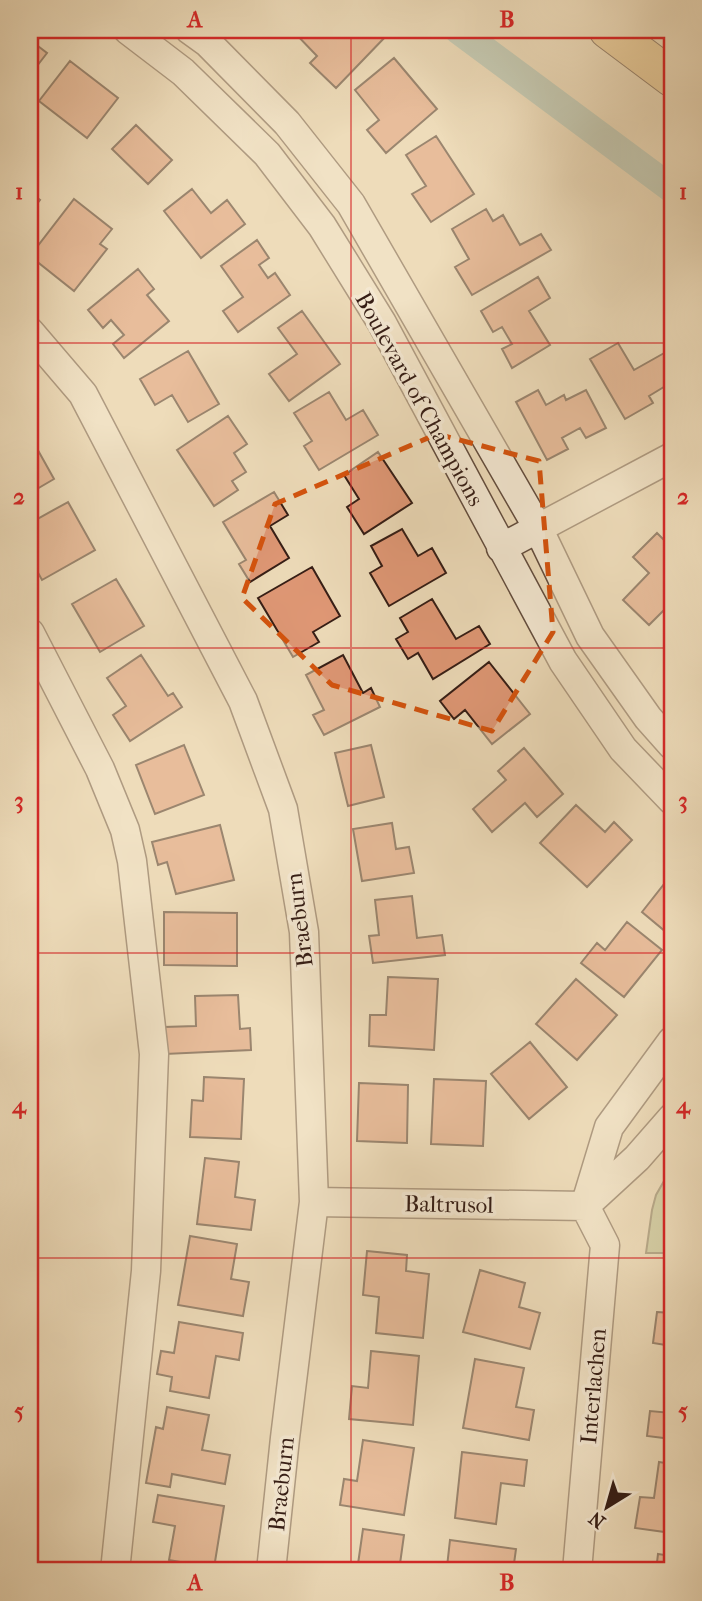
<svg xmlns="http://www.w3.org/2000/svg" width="702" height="1601" viewBox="0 0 702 1601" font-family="'IM FELL French Canon',serif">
  <rect width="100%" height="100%" fill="#eedcba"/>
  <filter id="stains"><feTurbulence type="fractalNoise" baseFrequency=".00286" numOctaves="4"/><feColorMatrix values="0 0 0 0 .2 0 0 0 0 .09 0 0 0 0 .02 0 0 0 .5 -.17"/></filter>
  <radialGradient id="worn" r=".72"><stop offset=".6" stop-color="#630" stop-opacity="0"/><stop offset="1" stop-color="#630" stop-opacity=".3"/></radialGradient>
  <!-- green -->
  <path fill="#b8c090" stroke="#766e52" stroke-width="2" d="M672,1167V1253H646L652,1210L656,1195Z"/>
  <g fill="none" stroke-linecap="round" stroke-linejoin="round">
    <!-- canal -->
    <path stroke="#99bbb2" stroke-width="28" d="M458,30L672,189"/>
  </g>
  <!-- building -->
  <path fill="#e09876" stroke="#351d15" stroke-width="2" d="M292,30H383L388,34L336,88L310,63L317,56Z
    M30,40L47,53L30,75Z
    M394,58L437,109L386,153L367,130L379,120L355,90Z
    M70,61L118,98L87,138L39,101Z
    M136,125L172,160L148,184L112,149Z
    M436,136L474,194L431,222L412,194L426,186L406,155Z
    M192,189L211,213L227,200L245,224L201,258L164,211Z
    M30,192L40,200L30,213Z
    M74,199L112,229L100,244L107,249L74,291L30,256Z
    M486,209L493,221L503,215L520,245L541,234L551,250L472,295L455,267L469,259L452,229Z
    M257,240L269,258L259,265L268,278L275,273L290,295L238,332L223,311L243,297L221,266Z
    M138,269L154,289L147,295L169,321L124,358L113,344L124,335L111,320L103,328L88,310Z
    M538,277L550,298L529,311L550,345L512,368L502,349L512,344L502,327L493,332L481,311Z
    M302,311L340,364L289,401L269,374L297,354L278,328Z
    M618,343L634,370L666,352L672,363V382L649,396L653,403L625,419L590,359Z
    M188,351L219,404L188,422L172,395L155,405L140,379Z
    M538,390L546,405L564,395L566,400L586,390L606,428L586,438L580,428L562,438L568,449L547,460L516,402Z
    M329,392L346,420L363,410L378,435L319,470L304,446L312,441L294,413Z
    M228,416L247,444L234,453L246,472L232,481L238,490L214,506L177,450Z
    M30,436L54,479L30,493Z
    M378,452L412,503L364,534L347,507L359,499L344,475Z
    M274,492L288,515L270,526L289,558L250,582L239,564L246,560L223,522Z
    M68,502L95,550L42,580L30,558V523Z
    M402,529L418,556L432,548L446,573L389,606L370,573L382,566L371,546Z
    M657,533L672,548V602L649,625L623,600L649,573L633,557Z
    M312,567L340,616L313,632L319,642L293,657L258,598Z
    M116,579L144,626L100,652L72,604Z
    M432,599L456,639L479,626L490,644L433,679L418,653L408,659L396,639L408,632L400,618Z
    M141,655L168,696L173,693L182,707L130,741L113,715L126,706L107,678Z
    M343,655L363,693L371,688L380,707L324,735L313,715L324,710L306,675Z
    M489,662L530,714L492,744L465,710L454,719L440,701Z
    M184,745L204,795L155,814L136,765Z
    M371,745L384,797L348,806L335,753Z
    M524,748L563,794L537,817L525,803L492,832L473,809L506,780L498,771Z
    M576,805L605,832L614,822L632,840L587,887L540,843Z
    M392,823L396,849L409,847L414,873L362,881L353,829Z
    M220,825L234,880L176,894L167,862L158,865L152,842Z
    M672,874V937L642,912Z
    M412,896L417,938L442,935L445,955L373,963L369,936L379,935L375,900Z
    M164,912L237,913V966L164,965Z
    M627,922L662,950L624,997L581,963L597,943L605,950Z
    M388,977L438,979L434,1050L369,1046L370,1015H386Z
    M576,979L617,1015L577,1060L536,1024Z
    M238,995L240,1029L250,1028L251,1050L165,1054L164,1027L196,1026L195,996Z
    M530,1042L567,1087L529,1119L491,1074Z
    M204,1077L244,1079L241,1139L190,1137L192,1100L203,1101Z
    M434,1079L486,1081L483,1146L431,1144Z
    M359,1083L408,1085L407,1143L357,1141Z
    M205,1158L239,1162L235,1197L255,1200L251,1230L197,1224Z
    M190,1236L237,1244L231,1279L249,1282L243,1316L178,1305Z
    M367,1251L407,1255L406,1271L429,1274L423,1338L376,1333L379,1297L363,1295Z
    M480,1270L525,1283L519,1307L540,1313L530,1349L463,1332Z
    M657,1312L672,1313V1346L653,1343Z
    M179,1322L243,1333L239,1360L216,1356L209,1398L170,1391L172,1377L157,1374L161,1351L174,1353Z
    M371,1351L419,1356L413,1425L349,1419L352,1386L368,1388Z
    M475,1359L524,1368L516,1407L534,1410L529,1440L463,1428Z
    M672,1400V1439L647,1436L650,1411L671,1413Z
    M167,1407L209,1415L202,1450L230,1455L225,1484L172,1474L170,1487L146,1483L156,1427L163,1429Z
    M363,1440L414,1448L404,1515L340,1505L344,1479L357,1481Z
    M462,1452L527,1460L524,1486L501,1483L496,1524L455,1518Z
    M659,1462L672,1464V1533L635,1528L640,1497L654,1498Z
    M158,1495L224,1506L214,1568L169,1560L175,1526L153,1522Z
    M363,1529L404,1535L399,1571H334L335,1568L357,1571Z
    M450,1540L516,1549L513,1571H471V1570L447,1567Z
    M658,1554L672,1556V1571H656Z"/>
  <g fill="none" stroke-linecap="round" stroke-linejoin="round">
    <!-- minor casing -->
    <g stroke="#634d3e" stroke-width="31">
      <path id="minor" d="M128,30L183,72L267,154L322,226L382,323L563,661L623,749L672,800
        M190,30L208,43L287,123L351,204L538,528L590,636L648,718L672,745
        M30,332L83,394L243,701L283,809L304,932L314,1202L285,1438L271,1571
        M501,548L672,457
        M30,633L100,769L125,830L132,861L154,1054L146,1271L115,1571
        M314,1202L585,1206
        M587,1204L637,1158L672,1118
        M577,1571L605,1245L585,1206L609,1127L672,1041"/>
    </g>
    <!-- major casing -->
    <g stroke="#351d15" stroke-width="39">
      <path id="major" d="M608,30L672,78"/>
    </g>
    <!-- minor -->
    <use href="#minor" stroke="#f4e8d2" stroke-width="28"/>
    <!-- major -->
    <use href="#major" stroke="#e7be7d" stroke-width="37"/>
  </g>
  <!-- marked area -->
  <path d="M0 0H702V1601H0ZM437,434L539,461L553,632L492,731L332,685L242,598L275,504Z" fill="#eedcba" fill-opacity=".55" fill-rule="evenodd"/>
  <path fill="none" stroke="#d6530d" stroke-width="5" stroke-dasharray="14 9" stroke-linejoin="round" d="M437,434L539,461L553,632L492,731L332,685L242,598L275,504Z"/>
  <!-- grid -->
  <path fill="none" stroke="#d62828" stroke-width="2" stroke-opacity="0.55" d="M351,30V1571M30,343H672M30,648H672M30,953H672M30,1258H672"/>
  <g text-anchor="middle" stroke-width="7" stroke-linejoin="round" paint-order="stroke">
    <!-- street labels -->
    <g font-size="23" fill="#351d15" stroke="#f4e8d2">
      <text transform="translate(420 399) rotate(61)" y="8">Boulevard of Champions</text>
      <text transform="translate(299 920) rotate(-97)" y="8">Braeburn</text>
      <text transform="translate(449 1204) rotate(1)" y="8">Baltrusol</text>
      <text transform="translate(593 1386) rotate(-85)" y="8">Interlachen</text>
      <text transform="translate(281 1484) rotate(-84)" y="8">Braeburn</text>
    </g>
  </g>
  <!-- margin -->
  <rect width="702" height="1601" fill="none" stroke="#eedcba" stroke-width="77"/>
  <!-- north arrow -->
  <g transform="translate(607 1507) rotate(217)" stroke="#f4e8d2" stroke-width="5" paint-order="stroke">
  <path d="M0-5L12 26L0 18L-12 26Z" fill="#351d15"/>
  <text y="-10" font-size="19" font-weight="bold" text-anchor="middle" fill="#351d15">N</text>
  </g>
  <rect x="38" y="38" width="626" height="1524" fill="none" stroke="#d62828" stroke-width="2.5"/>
  <g font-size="23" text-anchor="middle" font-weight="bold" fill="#d62828">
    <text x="195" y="27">A</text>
    <text x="507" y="27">B</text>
    <text x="19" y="199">1</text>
    <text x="683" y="199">1</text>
    <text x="19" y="504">2</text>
    <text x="683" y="504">2</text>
    <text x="19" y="808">3</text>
    <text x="683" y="808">3</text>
    <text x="19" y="1113">4</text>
    <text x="683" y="1113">4</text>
    <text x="19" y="1418">5</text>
    <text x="683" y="1418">5</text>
    <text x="195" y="1590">A</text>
    <text x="507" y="1590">B</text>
  </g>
  <rect width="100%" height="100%" filter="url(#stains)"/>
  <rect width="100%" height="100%" fill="url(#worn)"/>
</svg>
